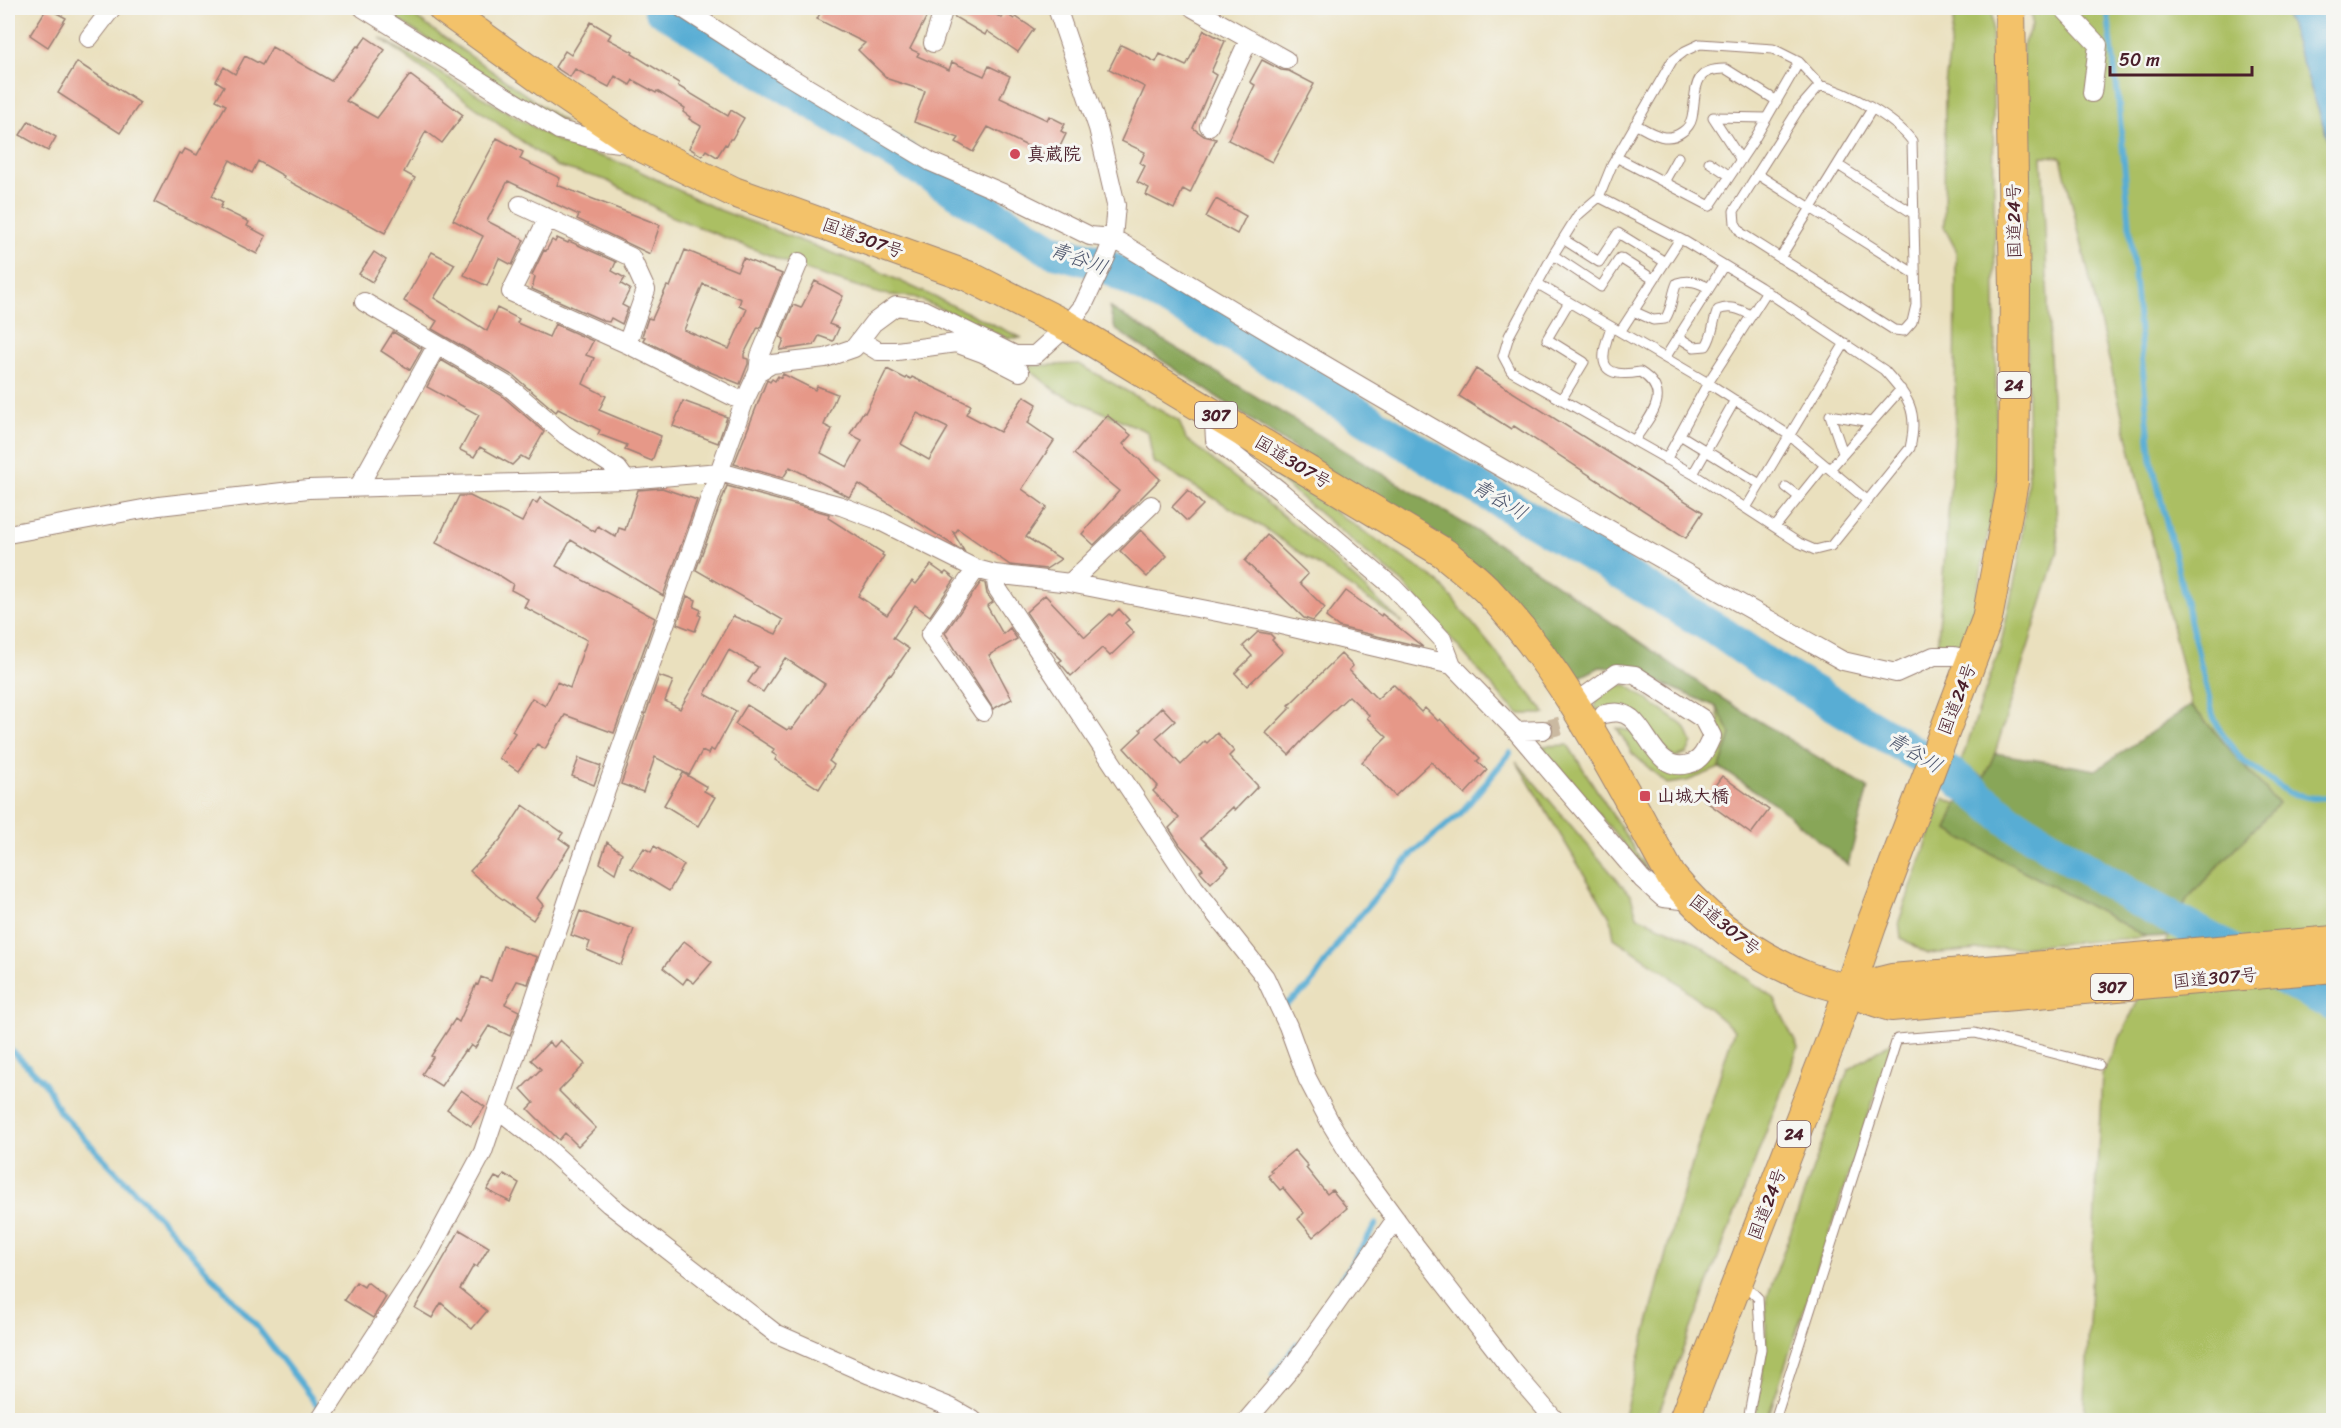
<svg xmlns="http://www.w3.org/2000/svg" width="2341" height="1428" viewBox="0 0 2341 1428" font-family="Sriracha,'Klee One',sans-serif">
  <rect width="100%" height="100%" fill="#f6f6f2"/>
  <filter id="ink" filterUnits="userSpaceOnUse"><feTurbulence type="fractalNoise" baseFrequency=".0167" numOctaves="2"/><feDisplacementMap in="SourceGraphic" scale="12" xChannelSelector="R" yChannelSelector="G"/><feConvolveMatrix kernelMatrix="1 2 1 2 8 2 1 2 1" color-interpolation-filters="sRGB"/></filter>
  <filter id="wash" filterUnits="userSpaceOnUse"><feTurbulence type="fractalNoise" baseFrequency=".008" numOctaves="4" result="noise"/><feDisplacementMap in="SourceGraphic" scale="24" xChannelSelector="R" yChannelSelector="G"/><feGaussianBlur stdDeviation="1.35" result="paint"/><feColorMatrix in="noise" values="0 0 0 0 0 0 0 0 0 0 0 0 0 0 0 0 0 1.4 0 .05"/><feComposite in="paint" operator="in"/></filter>
  <g filter="url(#wash)">
    <rect width="100%" height="100%" fill="#eae0be"/>
    <!-- green -->
    <path fill="#abbf63" stroke="#7a6f47" stroke-width="1.5" d="M379,8H402L566,123L544,114Z
      M1955,8H1992L1997,487L1966,652L1937,650L1955,429L1956,250L1944,227L1945,85Z
      M2031,8H2284L2334,154L2333,1420H2084L2102,1075L2187,899L2278,804L2191,705L2061,157L2042,156L2058,551L1995,753L1984,778L1961,762L2000,648L2019,560L2029,468L2023,45L2032,25Z
      M380,38L563,144L627,165L717,209L870,267L1022,338H1007L914,297L881,294L809,271L668,215L606,180L556,166Z
      M1079,364L1179,421L1186,439L1305,533L1402,623L1261,526L1153,462L1148,432L1057,392L1025,366Z
      M1245,451L1439,582L1546,714H1519L1505,701L1403,583Z
      M1608,685H1627L1685,727L1692,743L1687,753L1674,758L1625,711L1595,710L1597,698Z
      M1717,707L1731,734L1720,768L1687,781L1667,784L1632,753L1617,728L1631,731L1659,763L1673,770L1693,772L1712,761L1722,744Z
      M1568,745L1654,880L1541,746Z
      M1516,761L1631,896L1637,916L1692,940L1774,998L1798,1048L1656,1420H1623L1675,1219L1734,1030L1668,974L1614,938L1611,919Z
      M1943,798L1957,804L1947,830L2147,937L1927,954L1901,938L1899,921Z
      M1893,1041L1767,1420H1755L1766,1348V1301L1848,1070Z"/>
    <!-- forest -->
    <path fill="#88a659" stroke="#696242" stroke-width="1.5" d="M1109,307L1501,546L1715,694L1868,788L1848,865L1774,803L1720,768L1731,734L1717,707L1629,669L1600,667L1574,680L1349,485L1115,329Z
      M2191,705L2278,804L2187,899L2169,936L2147,937L1947,830L1957,804L1984,778L1995,753L2096,770Z"/>
    <!-- water -->
    <path fill="#58add4" stroke="#516680" stroke-width="1.5" d="M2284,8H2333V154Z"/>
    <g fill="none" stroke-linecap="round" stroke-linejoin="round">
      <!-- stream -->
      <path stroke="#58add4" stroke-width="6" d="M2107,8L2118,96L2151,458L2213,715L2218,727L2242,760L2289,793L2313,798L2334,797
        M1281,1008L1309,987L1345,933L1413,853L1460,814L1510,753
        M8,1047L45,1083L59,1111L168,1227L255,1324L319,1408
        M1324,1307L1376,1224
        M1274,1375L1297,1344"/>
      <!-- river -->
      <path stroke="#58add4" stroke-width="34" d="M660,8L1051,250L1100,263L1217,326L1467,481L1723,634L1763,662L1954,776L2010,821L2134,898L2334,1005"/>
    </g>
    <g id="blocks">
      <!-- building -->
      <path fill="#e69888" fill-rule="evenodd" d="M47,8L66,18L48,47L30,35Z
        M823,8H921L929,12L910,49L919,53L917,56L949,70L952,62L984,76L989,66L1010,76L1000,98L1047,120L1049,116L1065,124L1061,131L1066,134L1054,159L988,127L973,152L956,142L959,138L914,122L925,91L888,79L858,50L865,43L817,19Z
        M955,8H984L1002,18L1005,13L1014,19L1016,17L1034,29L1018,52L987,31L985,35L953,16Z
        M591,22L611,34L608,39L633,52L632,54L679,83L678,86L728,116L731,110L744,118L732,139H730L727,145L725,144L717,157L706,150L702,156L689,148L701,126L689,119L690,117L683,112L685,108L657,91L656,93L633,80L630,85L615,76L609,87L575,69L570,77L555,67L565,51L571,55Z
        M1204,30L1225,41L1211,72L1216,75L1193,128L1204,136L1216,139L1190,193L1183,189L1174,209L1146,195L1149,188L1137,182L1145,166L1140,163L1145,152L1121,141L1145,87L1109,69L1121,45L1156,62L1160,54L1186,66Z
        M366,37L385,50L346,101L377,118L410,75L463,115L442,143L426,131L404,172L415,178L385,233L283,178L284,176L258,161L252,173L230,160L212,196L223,202L220,208L249,222L247,226L266,236L257,254L154,202L179,153L182,154L185,149L197,155L226,105L216,100L224,86L216,81L224,67L235,74L245,56L262,65L272,47L331,81L357,46L359,47Z
        M1262,60L1281,70L1289,71L1314,84L1272,162L1228,140L1255,85L1250,82Z
        M77,62L140,103L120,133L58,93Z
        M29,121L56,137L48,151L20,135Z
        M497,138L523,152L520,159L560,178L557,185L660,225L650,254L577,219L579,215L508,181L487,221L524,240L512,265L499,258L487,286L464,275L483,236L453,220Z
        M1216,199L1246,216L1237,234L1206,217Z
        M557,238L568,243L569,241L616,262L612,271L625,278L621,284L630,289L622,305L628,308L622,324L611,318L609,322L604,321L532,289L535,277L532,275L544,250L546,251L552,240L555,242Z
        M685,250L737,271L743,258L782,274L760,328L758,327L744,354V358L748,359V364L740,384L700,368L643,340L645,337L642,336L648,318L652,319L667,286L670,287ZM703,284L741,299L739,305L747,309L729,349L684,330Z
        M374,252L386,260L372,282L359,274Z
        M432,252L455,264L434,298L487,331L497,308L519,319L517,323L549,337L555,324L593,341L586,355L594,358L583,384L606,396L599,410L661,436L652,461L625,450L627,445L598,434L600,430L558,409L556,412L514,376L432,329L437,321L404,301Z
        M815,281L843,296L829,324L839,328L833,341L819,336L814,345L780,350L784,339L780,337L793,305L801,308Z
        M393,332L422,349L410,370L381,351Z
        M441,360L501,395L544,432L528,460L521,456L512,465L480,447L474,457L460,450L479,415L427,387Z
        M887,369L906,379L907,377L911,379L912,377L971,405L966,414L1000,432L1024,396L1037,404L1028,423L1054,441L1022,489L1047,507L1026,537L1061,559L1046,569L1010,565L958,529L955,533L953,532L964,551L956,547L859,484L849,497L790,467L783,478L734,464L767,380L770,382L772,379L775,381L778,376L781,378L783,374L815,390L817,386L837,394L824,425L832,429L821,453L847,467L862,440L850,434L863,412L865,413ZM917,413L948,428L929,460L901,444Z
        M1476,369L1703,512L1686,538L1514,426L1511,429L1459,396Z
        M683,401L727,417L718,443L673,426Z
        M1107,415L1131,435L1123,444L1160,479L1094,545L1082,534L1119,491L1074,454Z
        M727,486L829,514L828,518L883,553L882,555L884,556L858,596L887,615L912,581L916,584L931,565L944,574L946,572L955,579L930,616L915,605L893,638L909,649L891,675L889,674L829,761L834,765L819,789L775,760L777,756L772,753L774,749L735,724L747,705L787,730L789,728L792,729L825,684L785,658L763,692L748,682L758,667L729,650L705,694L736,711L714,751L710,749L708,754L702,751L689,775L655,757L643,792L621,784L659,676L673,681L665,701L680,709L733,616L776,634L783,620L696,570Z
        M662,488L697,500L663,596L571,540L556,566L655,618L614,733L565,715L545,749L537,744L518,771L499,758L515,733L512,731L532,698L545,706L557,682L570,688L587,640L524,607L528,599L511,590L513,584L502,577L436,543L459,496H470L522,522L533,501L537,503L540,498L595,532L598,526L616,537L619,528L625,530L638,490Z
        M1188,490L1203,505L1187,521L1172,507Z
        M1141,530L1167,556L1147,577L1120,551Z
        M1267,535L1308,574L1300,583L1325,608L1313,621L1304,618L1245,561Z
        M981,582L985,583L987,594L993,602L987,606L1003,634L1010,628L1017,639L989,655L1012,699L993,709L945,633Z
        M1346,591L1381,616L1382,614L1423,647L1339,627L1326,617Z
        M1045,595L1085,637L1110,614L1112,616L1119,609L1129,620L1125,623L1134,633L1110,656L1102,648L1071,676L1059,662L1062,660L1049,647L1026,612Z
        M687,596L696,600L694,607L701,610L699,615L701,616L695,631L677,624Z
        M1258,632L1270,634L1274,638L1272,640L1283,652L1247,686L1235,673L1252,656L1243,646Z
        M1341,654L1353,666L1349,670L1377,699L1393,684L1421,712L1425,708L1438,721L1440,719L1480,758L1477,761L1487,770L1465,794L1431,762L1395,796L1362,762L1387,737L1367,718L1369,715L1349,696L1311,731L1289,755L1266,733L1291,707L1289,705Z
        M1162,707L1175,721L1156,738L1181,765L1205,741L1207,743L1217,733L1234,751L1229,756L1258,786L1235,810L1233,807L1201,838L1229,866L1211,883L1200,871L1203,869L1180,845L1169,828L1179,818L1153,791L1158,786L1124,748L1142,731L1140,729Z
        M579,758L601,766L594,785L572,776Z
        M683,773L707,787L704,791L715,797L698,826L664,805Z
        M1722,776L1769,810L1751,834L1704,800Z
        M523,805L563,833L559,838L570,846L537,898L543,905L533,920L498,896L470,871L500,840Z
        M607,842L622,853L615,873L600,863Z
        M654,846L684,865L669,891L631,868L644,848L651,852Z
        M580,911L619,926L620,924L634,929L621,965L587,950L590,942L571,935Z
        M684,941L712,962L694,983L687,978L683,984L663,968Z
        M503,946L537,957L528,984L517,981L505,1004L519,1011L510,1036L489,1026L475,1048L471,1045L467,1051L465,1050L441,1086L422,1074L433,1057L431,1056L455,1019L459,1022L476,984L478,985L481,977L491,981Z
        M560,1040L585,1064L559,1091L596,1128L578,1146L565,1133L559,1140L528,1109L534,1103L521,1089L541,1069L531,1060L549,1042L554,1047Z
        M461,1090L485,1107L471,1126L447,1109Z
        M1294,1150L1308,1166L1306,1168L1327,1194L1332,1190L1347,1208L1313,1237L1298,1219L1304,1213L1283,1188L1280,1190L1268,1176L1272,1172L1270,1170Z
        M504,1174L519,1183L510,1202L487,1190L495,1177L501,1180Z
        M460,1230L489,1247L477,1267L474,1265L460,1289L487,1311L472,1329L441,1303L432,1318L415,1308Z
        M356,1282L364,1287L367,1282L386,1297L373,1318L344,1300Z"/>
    </g>
  </g>
  <g filter="url(#ink)">
    <use href="#blocks" fill-opacity="0" stroke="#9a8074" stroke-width="1.5"/>
    <g fill="none" stroke-linecap="round" stroke-linejoin="round">
      <!-- minor-tunnel -->
      <path stroke="#cab9a1" stroke-width="18" stroke-dasharray="18 9" stroke-linecap="butt" d="M1543,730L1590,718"/>
      <!-- service casing -->
      <g stroke="#9a8074" stroke-width="11">
        <path id="service" d="M1820,85C1848,92 1895,118 1912,141L1916,305L1912,322L1904,331L1894,330L1741,233L1735,223L1734,211L1798,110Z
          M1635,124C1650,132 1666,144 1682,132C1687,129 1691,123 1692,118C1697,92 1690,68 1726,69L1777,101
          M1616,157L1710,206L1754,140L1799,62
          M1741,160L1713,117L1767,118
          M1709,162L1730,176
          M1838,165L1914,214
          M1757,174L1915,274
          M1664,182L1678,157
          M1599,197L1686,242L1760,287L1884,370C1908,397 1919,410 1910,448L1831,546L1815,550L1799,543L1693,474L1511,371L1503,356L1509,336L1553,255L1578,215L1599,197L1612,165L1672,61L1685,51L1700,44L1773,49L1799,62L1820,85
          M1563,239L1599,262L1618,233L1665,262
          M1553,255L1601,287L1620,258L1653,279
          M1780,258L1872,109
          M1538,284L1708,383L1789,435L1868,501
          M1633,311L1653,320L1665,319C1673,308 1671,296 1677,283C1689,279 1698,282 1709,288
          M1611,327C1600,358 1596,380 1640,372C1674,393 1650,416 1634,441
          M1620,332L1680,239
          M1678,337L1694,347L1706,346C1714,334 1712,323 1718,310C1730,305 1739,309 1751,315
          M1665,358L1724,265
          M1561,400L1584,362L1547,339L1569,302
          M1680,435L1760,484
          M1843,453L1830,415L1871,422
          M1666,460L1708,383L1767,291
          M1830,469L1901,389
          M1693,474L1735,400
          M1786,487L1799,497
          M1746,508L1845,343
          M1775,527L1825,465
          M1742,1282L1758,1298L1761,1349L1748,1420
          M1775,1420L1897,1039L1975,1033L2099,1065"/>
      </g>
      <!-- minor casing -->
      <g stroke="#9a8074" stroke-width="20">
        <path id="minor" d="M363,8L559,130L602,141L630,144
          M682,8L783,73L931,162L1005,194L1090,236L1113,238C1353,385 1598,524 1843,661L1896,673L1934,656H1954L1973,660
          M1193,8L1286,60
          M2063,8L2098,45L2092,93
          M89,38L112,8
          M933,43L944,8
          M1209,126L1249,39
          M520,205L631,257L646,290L627,344
          M548,218L511,292L627,344L744,402
          M364,302L508,386L565,435L618,469L626,480
          M860,340L878,351H897L956,343L983,353L1020,372
          M758,372L772,364L825,358L854,348L873,323L896,306L924,310L1015,355H1035L1067,326L1083,306L1106,257L1113,238L1116,205L1098,128L1057,8
          M1211,413L1214,423L1215,440L1279,490L1393,587L1442,639L1452,665L1516,731L1642,879L1663,898L1691,901
          M359,486L437,345
          M8,534L159,506L308,489L626,480L720,472L841,506L878,520L976,569L995,574L1070,583L1268,622L1452,665
          M976,569L930,635L983,712
          M995,574L997,588L1194,887L1265,977L1288,1026L1307,1078L1330,1122L1356,1165L1417,1248L1510,1368L1555,1420
          M1070,583L1151,505
          M1574,704L1617,673L1635,675L1703,719L1712,736C1707,747 1702,761 1689,764C1658,773 1650,734 1631,718C1622,711 1614,712 1604,714
          M1516,731L1543,730
          M499,1110L545,1146L609,1204L775,1333L870,1375L950,1407L973,1420
          M320,1420L426,1258L483,1152L582,858L744,402L758,372L760,356L799,262
          M1247,1420L1289,1371L1396,1219"/>
      </g>
      <!-- trunk casing -->
      <g stroke="#9a8074" stroke-width="32">
        <path id="trunk" d="M443,8L555,89L638,145L734,192L968,276L1067,326L1444,553C1458,565 1473,576 1486,589C1565,671 1616,777 1671,876C1707,920 1754,956 1807,977C1820,982 1834,985 1847,990C1862,996 1875,1002 1891,1006L2334,967
          M1848,990L1892,979L2334,941
          M1684,1420L1834,1033L1871,926L1987,619L2013,482L2015,291L2010,8"/>
      </g>
      <!-- service -->
      <use href="#service" stroke="#fff" stroke-width="9"/>
      <!-- minor -->
      <use href="#minor" stroke="#fff" stroke-width="18"/>
      <!-- trunk -->
      <use href="#trunk" stroke="#f3c26a" stroke-width="30"/>
    </g>
  </g>
  <!-- markers -->
  <g fill="#d1495b" stroke="#f6f6f2" stroke-width="2">
    <circle cx="1015" cy="154" r="6"/>
    <rect x="1639" y="790" width="12" height="12" rx="3"/>
  </g>
  <g text-anchor="middle" stroke-width="6" stroke-linejoin="round" paint-order="stroke">
    <!-- shield labels -->
    <g fill="#f6f6f2" stroke="#7e6067" stroke-width="1.5">
      <rect x="1997.5" y="372" width="33" height="26" rx="4.5"/>
      <rect x="1195" y="402" width="42" height="26" rx="4.5"/>
      <rect x="2091" y="974" width="42" height="26" rx="4.5"/>
      <rect x="1777.5" y="1121" width="33" height="26" rx="4.5"/>
    </g>
    <g font-size="16" font-weight="bold" fill="#4a1f2b">
      <text x="2014" y="391">24</text>
      <text x="1216" y="421">307</text>
      <text x="2112" y="993">307</text>
      <text x="1794" y="1140">24</text>
    </g>
    <!-- poi labels -->
    <g font-size="18" font-weight="bold" fill="#4a1f2b" stroke="#f6f6f2" text-anchor="start">
      <text x="1027" y="160">真蔵院</text>
      <text x="1657" y="802">山城大橋</text>
    </g>
    <!-- street labels -->
    <g font-size="18" fill="#4a1f2b" stroke="#f6f6f2">
      <text transform="translate(2014 221) rotate(-91)" y="6">国道24号</text>
      <text transform="translate(863 238) rotate(20)" y="6">国道307号</text>
      <text transform="translate(1293 462) rotate(31)" y="6">国道307号</text>
      <text transform="translate(1957 699) rotate(-69)" y="6">国道24号</text>
      <text transform="translate(1725 925) rotate(39)" y="6">国道307号</text>
      <text transform="translate(2215 978) rotate(-5)" y="6">国道307号</text>
      <text transform="translate(1767 1204) rotate(-69)" y="6">国道24号</text>
    </g>
    <!-- water labels -->
    <g font-size="20" font-style="italic" fill="#50586f" stroke="#f6f6f2">
      <text transform="translate(1079 258) rotate(20)" y="7">青谷川</text>
      <text transform="translate(1500 499) rotate(31)" y="7">青谷川</text>
      <text transform="translate(1915 752) rotate(31)" y="7">青谷川</text>
    </g>
  </g>
  <!-- margin -->
  <rect width="2341" height="1428" fill="none" stroke="#f6f6f2" stroke-width="30"/>
  <!-- scale -->
  <path d="M2110 66v9h142v-9" fill="none" stroke="#4a1f2b" stroke-width="3"/>
  <text x="2119" y="66" font-size="18" fill="#4a1f2b" stroke="#f6f6f2" stroke-width="4.5" paint-order="stroke">50 m</text>
</svg>
